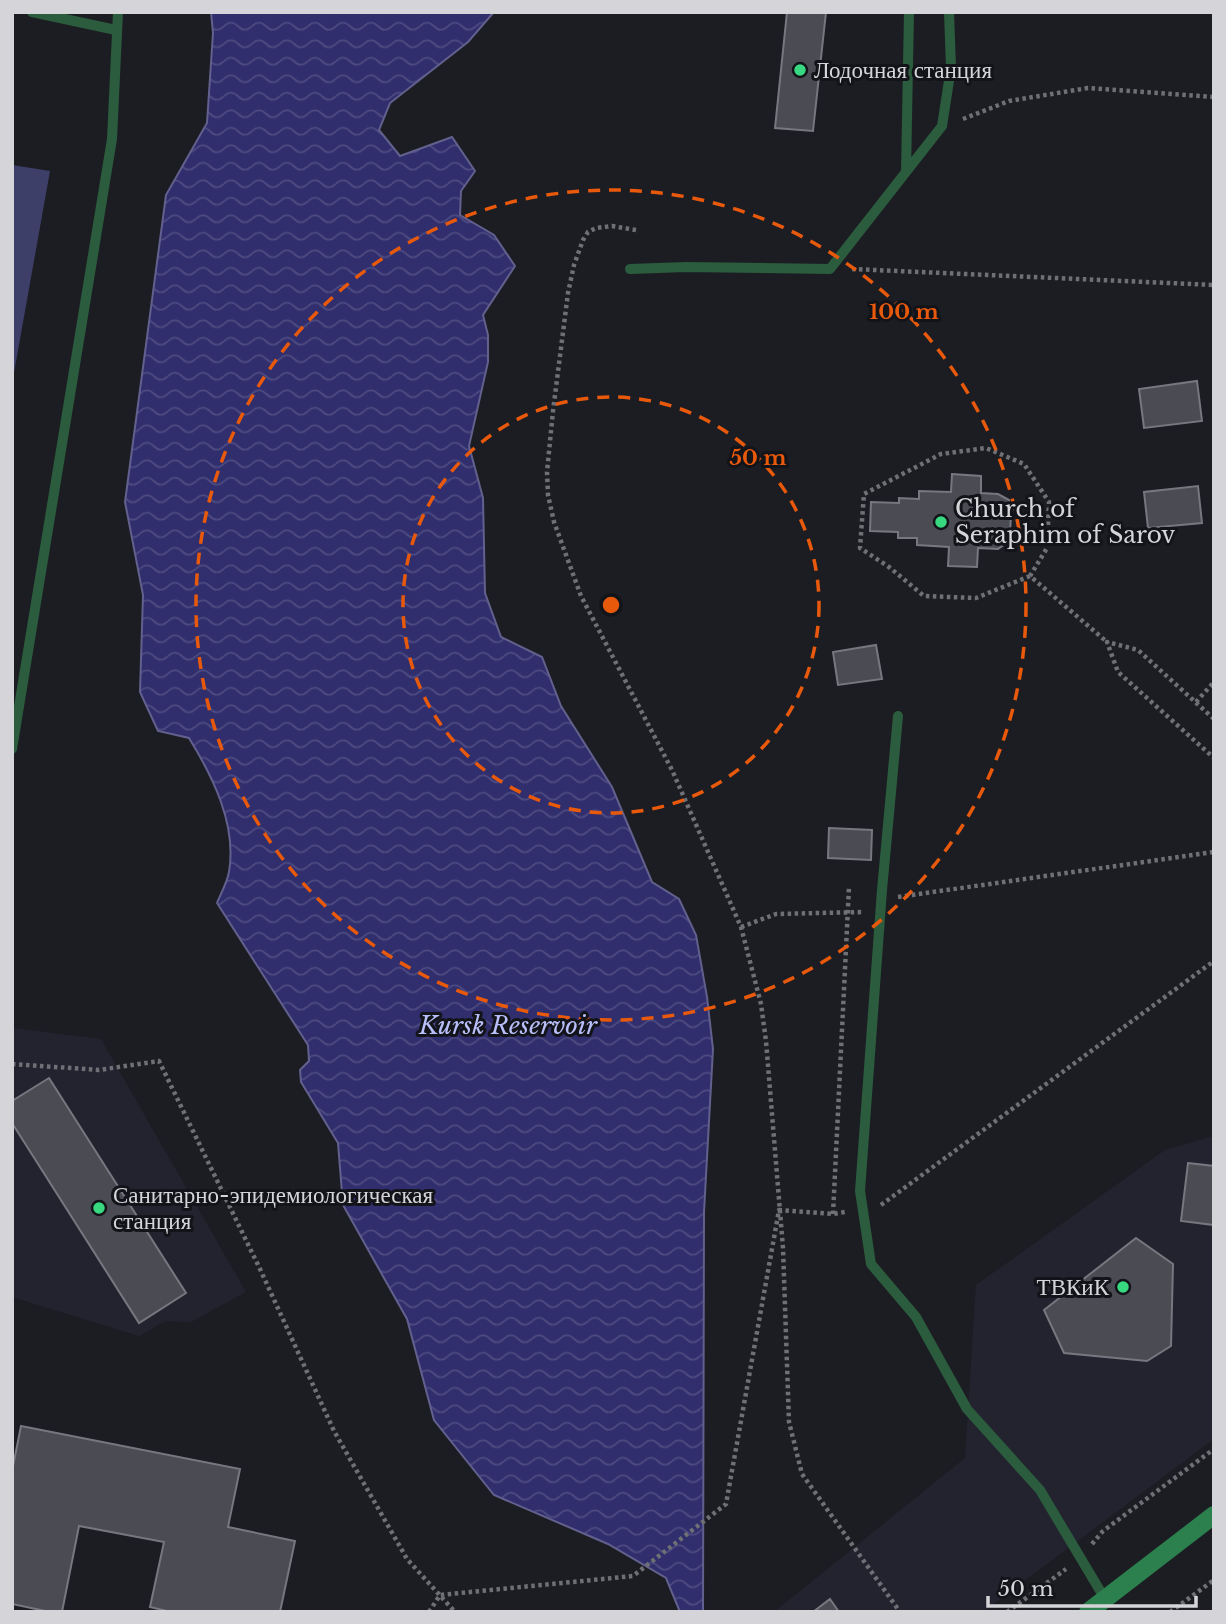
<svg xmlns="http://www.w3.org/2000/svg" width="1226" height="1624" viewBox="0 0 1226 1624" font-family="'Libre Baskerville',serif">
  <defs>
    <pattern id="water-waves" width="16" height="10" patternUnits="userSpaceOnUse" patternTransform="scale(1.75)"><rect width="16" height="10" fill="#302e6d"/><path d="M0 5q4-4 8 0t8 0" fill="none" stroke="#4d4b81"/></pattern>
  </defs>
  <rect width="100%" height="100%" fill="#1c1d23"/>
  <!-- built -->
  <path fill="#22232f" d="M12,1028L101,1039L246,1292L191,1322L166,1321L139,1336L12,1297Z
    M1214,1136V1439L983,1612H774L965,1458L976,1285L1165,1150Z"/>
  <!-- pitch -->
  <path fill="#3d3f69" d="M12,165L50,171L12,384Z"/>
  <!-- water -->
  <path fill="url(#water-waves)" stroke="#62608d" stroke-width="2" d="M211,12H494L468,42L390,103L379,130L400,156L452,137L475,171L461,191L460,215L494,235L515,266L483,315L488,335V362L469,446L483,498L485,593L501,637L542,657L561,706L612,787L652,882L679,899L696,935L707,997L713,1049L704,1212L703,1612H680L666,1578L608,1544L494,1495L434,1420L407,1319L343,1205L338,1143L301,1082L300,1070L309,1061L308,1045L217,903C221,893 227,883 229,872C237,825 213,777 189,738L158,731L140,692L143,595L125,502L166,195L207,123L213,33Z"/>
  <!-- building -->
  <path fill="#4b4c53" stroke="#76777f" stroke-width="2" d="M787,12H826L813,131L775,128Z
    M1197,381L1202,421L1144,428L1139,389Z
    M952,474L981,476V493L998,494L1009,500L1011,514L1010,534L1005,544L998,549L978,548L977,567L948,566L949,547L917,545V538H898V532L870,531L871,502L899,503V498L919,499V491L951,492Z
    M1198,486L1202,523L1148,528L1144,492Z
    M876,645L882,679L838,685L833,652Z
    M829,828L872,830L871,860L828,858Z
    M49,1078L186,1293L139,1323L12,1123V1101Z
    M1188,1163L1214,1166V1225L1181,1221Z
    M1136,1238L1173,1264L1171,1346L1147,1361L1064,1353L1044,1310Z
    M21,1426L240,1469L228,1527L295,1541L280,1612H171L150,1607L164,1542L79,1526L62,1612H50L12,1604V1471Z
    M830,1599L839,1612H813Z"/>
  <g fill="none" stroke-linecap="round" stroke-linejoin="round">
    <!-- path -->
    <path stroke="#6f7075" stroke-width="4.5" stroke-dasharray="3.5 3.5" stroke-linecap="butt" d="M963,119L1009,101L1088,88L1214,97
      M636,230L612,226L596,228L588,232L583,240L574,265L568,293L553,411L547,472L548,495L554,522L581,596L672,770L741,927L761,1004L766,1041L783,1248L789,1422L802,1474L900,1612
      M852,269L1214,285
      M1030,576L976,598L924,596L889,567L860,548L864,494L941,454L986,448L1024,464L1049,502L1047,548L1030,576L1107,642
      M1196,702L1214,682
      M1214,719L1138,650L1107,642L1118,672L1214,758
      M898,897L1214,852
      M741,927L776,914L864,912
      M12,1064L99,1070L159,1061L260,1269L334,1431L407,1559L455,1612
      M881,1205L1214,961
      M833,1214L849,887
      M1092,1544L1103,1531L1214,1449
      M429,1612L440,1595L633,1576L726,1504L779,1210L833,1214L845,1212
      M1007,1612L1066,1569
      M1170,1612L1214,1580"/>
    <!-- service -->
    <path stroke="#2b5c3d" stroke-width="10" d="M32,12L116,30
      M906,172L909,12
      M630,269L686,267L830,269L942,126L951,68L949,12
      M898,716L882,890L860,1191L871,1264L916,1317L967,1409L1040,1490L1105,1599
      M12,749L112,139L118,12"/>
    <!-- secondary -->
    <path stroke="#2b804e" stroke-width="18" d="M1088,1612L1214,1515"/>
  </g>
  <!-- distance rings -->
  <g fill="none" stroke="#e8590c" stroke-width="3.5" stroke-dasharray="12 9">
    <circle cx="611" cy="605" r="208"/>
    <circle cx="611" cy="605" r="415"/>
  </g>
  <!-- markers -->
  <g fill="#38d880" stroke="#131419" stroke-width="2.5">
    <circle cx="800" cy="70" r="7"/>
    <circle cx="941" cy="522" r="7"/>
    <circle cx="99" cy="1208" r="7"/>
    <circle cx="1123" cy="1287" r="7"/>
  </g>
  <g text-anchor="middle" stroke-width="6" stroke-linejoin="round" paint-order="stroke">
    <!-- poi labels -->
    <g font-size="23" fill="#d5d5d9" stroke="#131419" text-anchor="start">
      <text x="814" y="78">Лодочная станция</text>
      <text x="955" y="517">Church of<tspan x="955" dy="26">Seraphim of Sarov</tspan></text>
      <text x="113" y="1203">Санитарно-эпидемиологическая<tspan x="113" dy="26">станция</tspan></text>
      <text x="1109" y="1295" text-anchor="end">ТВКиК</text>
    </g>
    <!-- water labels -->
    <g font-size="24" font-style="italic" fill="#b8bef8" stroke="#131419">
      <text x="508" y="1034">Kursk Reservoir</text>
    </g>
  </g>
  <circle cx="611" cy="605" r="10" fill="#e8590c" stroke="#131419" stroke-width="3.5"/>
  <g font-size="21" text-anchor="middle" font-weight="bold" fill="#e8590c" stroke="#131419" stroke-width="6" stroke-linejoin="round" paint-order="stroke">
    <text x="904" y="319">100 m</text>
    <text x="758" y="465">50 m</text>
  </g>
  <!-- border -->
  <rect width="1226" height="1624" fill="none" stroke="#d5d5d9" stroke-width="28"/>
  <!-- scale -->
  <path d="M988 1596v10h208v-10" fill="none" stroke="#d5d5d9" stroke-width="3.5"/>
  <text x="998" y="1596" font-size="21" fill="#d5d5d9" stroke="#131419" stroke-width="5" paint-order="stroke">50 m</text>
</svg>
